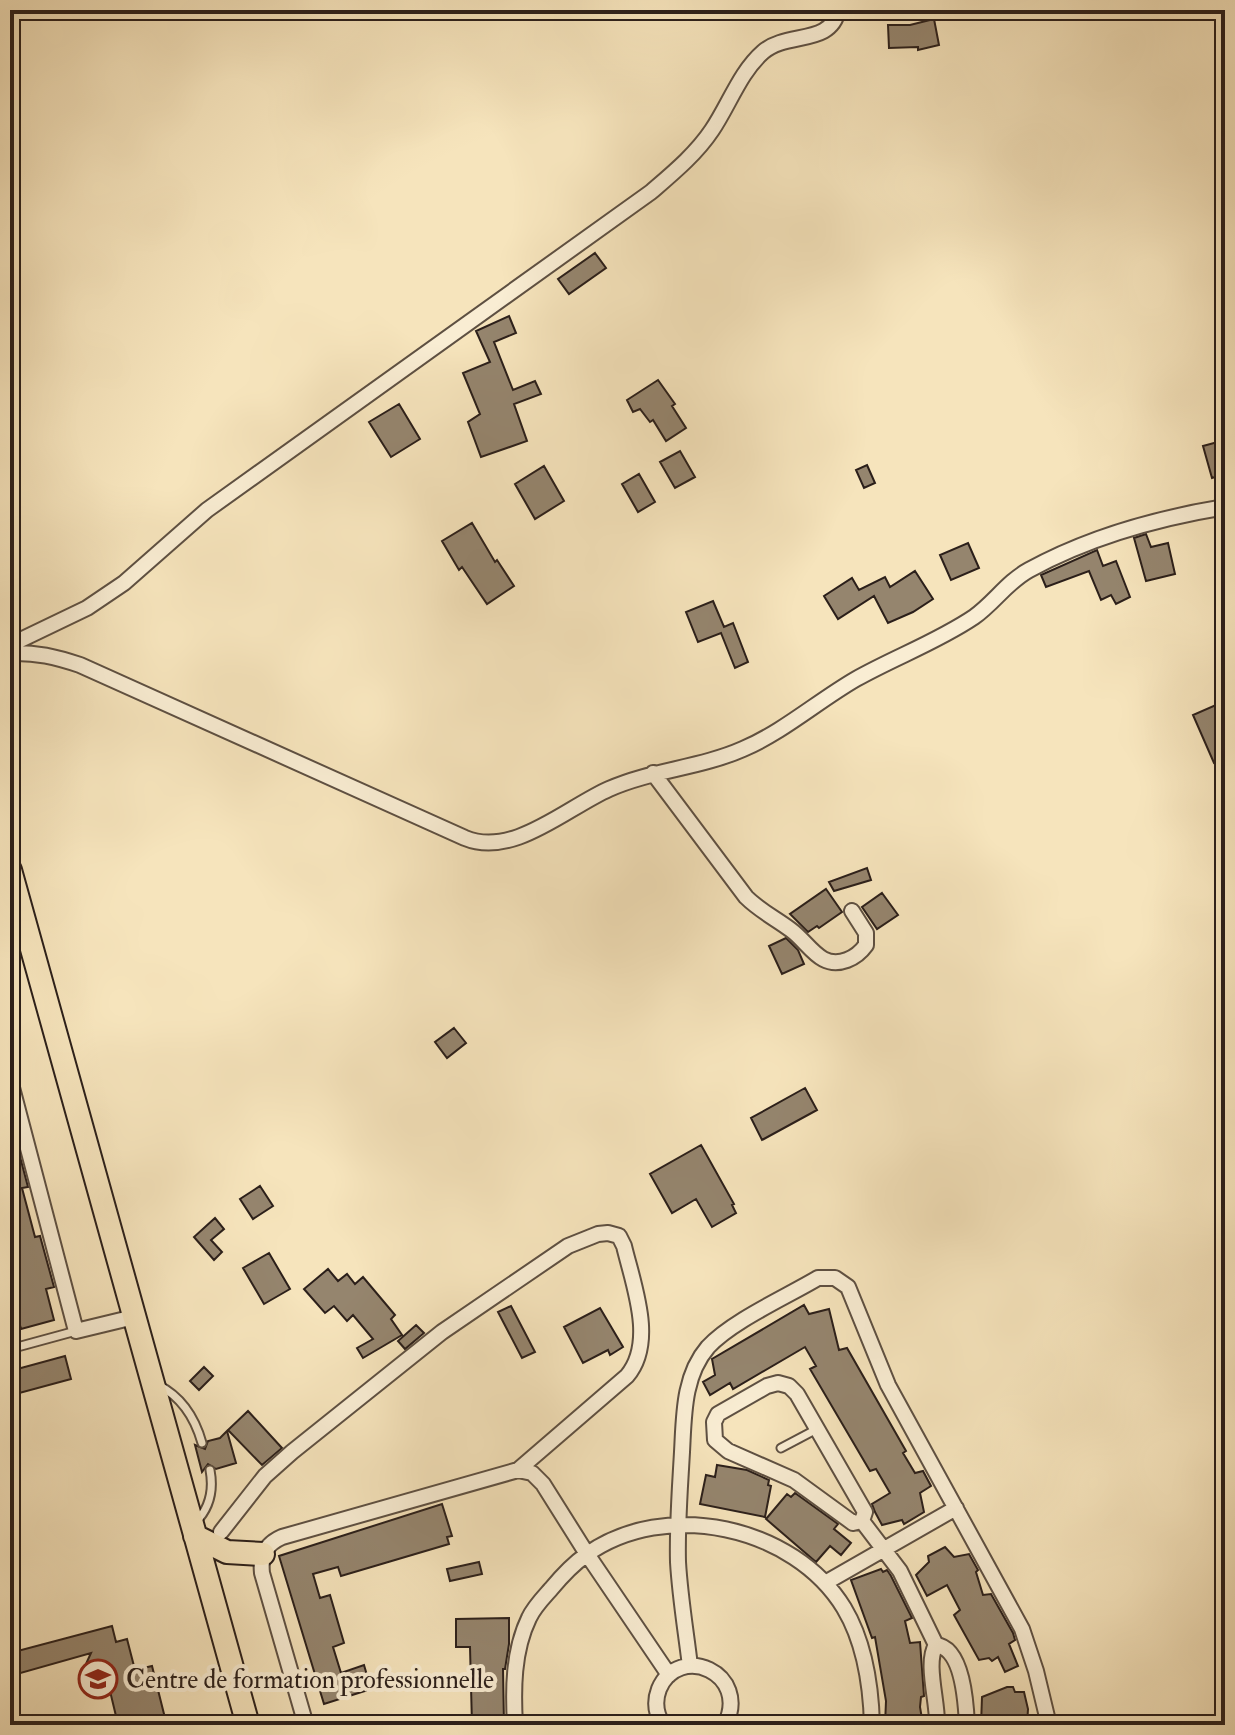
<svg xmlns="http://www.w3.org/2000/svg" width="1235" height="1735" viewBox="0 0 1235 1735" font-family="'IM FELL Double Pica',serif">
  <rect width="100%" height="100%" fill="#f6e4bc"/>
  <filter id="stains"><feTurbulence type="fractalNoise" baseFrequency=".0025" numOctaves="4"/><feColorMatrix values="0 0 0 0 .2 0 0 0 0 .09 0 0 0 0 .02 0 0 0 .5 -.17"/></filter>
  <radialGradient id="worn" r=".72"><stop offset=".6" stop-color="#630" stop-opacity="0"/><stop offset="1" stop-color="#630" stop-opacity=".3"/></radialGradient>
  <!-- building -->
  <path fill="#95856e" stroke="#2b1f1a" stroke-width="2" d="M934,19L939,45L918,50V47L889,48L888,25H910Z
    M595,253L606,268L569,294L558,279Z
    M509,316L516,333L494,342L513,390L535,381L541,394L514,404L527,441L481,457L468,422L480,414L463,373L490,362L476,331Z
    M658,380L675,404L672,406L686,428L666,441L653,420L650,422L640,409L633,412L627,400Z
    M399,404L420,439L391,457L369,422Z
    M1225,440V474L1212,478L1203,446Z
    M680,451L695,477L675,488L660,462Z
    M867,465L875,483L864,488L856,470Z
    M544,466L564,501L535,519L515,484Z
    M639,474L655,502L638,512L622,484Z
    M472,523L495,562L497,560L514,586L487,604L462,567L459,570L442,541Z
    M1146,534L1151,547L1168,543L1175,574L1146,581L1134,538Z
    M968,543L979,568L951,580L940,555Z
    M1097,550L1103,566L1116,561L1130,597L1116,604L1111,595L1101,600L1089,571L1046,587L1041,575Z
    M915,571L933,599L913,612L888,623L874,596L838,619L824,596L852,578L859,590L885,577L890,587Z
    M713,601L724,627L733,623L748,662L735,668L721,633L698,642L686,612Z
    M1225,701V758L1214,763L1193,715Z
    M867,868L871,880L834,891L829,882Z
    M826,889L842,912L819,928L817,926L808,932L790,914Z
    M882,893L898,915L877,929L862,907Z
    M786,938L798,950L804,964L782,974L769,946Z
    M454,1028L466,1043L447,1058L435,1042Z
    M805,1088L817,1110L762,1140L751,1118Z
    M10,1130H13L28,1187L22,1188L35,1237L40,1236L54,1287L46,1289L54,1320L21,1329L10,1287Z
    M701,1145L734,1204L732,1205L736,1213L712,1227L696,1199L672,1213L650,1174Z
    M260,1186L273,1206L253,1219L240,1199Z
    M215,1218L224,1229L211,1240L222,1252L214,1260L194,1237Z
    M269,1253L290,1289L264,1304L243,1268Z
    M328,1269L338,1281L347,1274L355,1284L363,1277L395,1315L391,1319L402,1335L363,1358L357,1348L373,1339L353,1315L347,1321L334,1306L325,1313L304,1289Z
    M804,1305L809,1314L829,1309L839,1350L847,1348L906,1451L903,1453L915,1473L923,1471L931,1486L920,1493L924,1512L904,1524L902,1520L882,1525L875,1512L872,1504L890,1493L876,1469L870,1471L810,1369L816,1366L805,1347L733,1389L730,1383L710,1395L703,1382L715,1375L712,1359Z
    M511,1306L535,1352L522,1358L498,1312Z
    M600,1308L623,1347L610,1355L608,1350L583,1363L564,1327Z
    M416,1325L424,1333L405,1349L398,1341Z
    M65,1356L71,1379L12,1395L10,1371Z
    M204,1367L213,1376L199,1390L190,1381Z
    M248,1411L282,1448L262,1465L228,1430Z
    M227,1431L236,1463L216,1469L208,1464L202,1472L195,1445L205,1449L208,1441L220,1438Z
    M717,1465L747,1470L769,1480L768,1485L771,1486L765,1517L700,1504L706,1475L715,1477Z
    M795,1493L838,1524L834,1529L851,1543L841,1555L830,1546L816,1562L766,1519L787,1494L791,1497Z
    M442,1504L452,1536L447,1537L449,1544L341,1576L338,1567L313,1574L320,1598L330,1595L344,1643L333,1647L341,1673L364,1665L371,1689L324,1704L279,1556Z
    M945,1547L954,1557L969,1554L978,1570L976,1572L983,1595L991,1594L1013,1633L1015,1640L1009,1644L1018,1666L1005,1672L998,1657L992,1661L989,1658L979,1660L954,1615L960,1610L947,1585L927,1596L916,1575L929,1562L928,1556Z
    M479,1562L482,1574L450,1581L447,1569Z
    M881,1569L883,1572L887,1570L891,1576L912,1618L905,1621L910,1643L920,1642L924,1696L921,1697L920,1707L923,1725H885L886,1701L875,1637L872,1638L851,1580Z
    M509,1618V1644L505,1669H503L504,1725H472L470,1647H456V1619Z
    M112,1626L116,1642L127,1639L135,1670L152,1666L165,1718L125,1725L123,1719L116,1716L110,1691L82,1681L81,1675L91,1653L10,1676V1653Z
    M1007,1687H1013L1015,1692H1024L1028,1709L1027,1725H981L982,1697Z"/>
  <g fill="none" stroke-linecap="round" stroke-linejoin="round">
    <!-- service casing -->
    <g stroke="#5e5042" stroke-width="11">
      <path id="service" d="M10,1349L76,1331
        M158,1385C182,1397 195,1418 202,1443
        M781,1448L817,1429
        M195,1523C210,1508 214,1491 210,1470"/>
    </g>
    <!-- minor casing -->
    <g stroke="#5e5042" stroke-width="18">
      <path id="minor" d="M10,645L87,608L124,583L207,510L651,192C673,173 696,154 712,130C729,105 740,72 763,52C787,31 831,46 838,10
        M10,653C36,652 56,657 80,665L465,838C513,858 566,808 609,789C652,770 700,768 743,749C783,732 818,701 856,679C895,657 937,642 974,617C994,603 1007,582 1029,570C1089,537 1158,518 1225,507
        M653,773L746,897C760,911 775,918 791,930C810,944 820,970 847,960C855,957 861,952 866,945V933L852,911
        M10,1080L76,1331L134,1317
        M778,1383L789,1386L797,1394L865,1512L862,1521L853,1523L794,1480L728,1451L715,1440L714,1422L718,1414L767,1386Z
        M862,1521L900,1571L936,1645C963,1648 966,1704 967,1725
        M221,1532L265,1476L292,1452L442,1332L568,1246L598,1234L608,1233L619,1236L624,1246C633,1284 656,1342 627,1376L518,1470
        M825,1583L956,1508
        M936,1645C925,1663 938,1702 937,1725
        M690,1666C686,1632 680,1597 678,1562C677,1525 680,1488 682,1452C684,1416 683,1376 708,1347C732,1321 786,1297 818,1278H835L848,1287L888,1385L1022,1629L1036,1671L1049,1725
        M306,1725L262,1573C260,1555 266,1544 282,1537L518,1470L532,1473L543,1484L587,1554L669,1675
        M515,1725C513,1690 513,1651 529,1618C534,1607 543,1598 551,1589C561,1577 573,1564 586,1555C665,1498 794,1526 844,1608C865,1643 871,1686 872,1725
        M663,1725C656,1714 654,1702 659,1689C679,1642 751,1673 725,1725"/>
    </g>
    <!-- primary casing -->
    <g stroke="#2b1f1a" stroke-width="26">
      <path id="primary" d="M10,870L248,1725
        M195,1536L227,1552L263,1554"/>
    </g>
    <!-- service -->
    <use href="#service" stroke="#f9edd3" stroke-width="7"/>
    <!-- minor -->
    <use href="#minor" stroke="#f9edd3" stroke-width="14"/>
    <!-- primary -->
    <use href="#primary" stroke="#f6e4bc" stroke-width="22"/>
  </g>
  <!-- icons -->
  <defs>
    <g id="university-ring" transform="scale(2)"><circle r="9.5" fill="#f9edd3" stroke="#8f2418" stroke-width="1.5"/><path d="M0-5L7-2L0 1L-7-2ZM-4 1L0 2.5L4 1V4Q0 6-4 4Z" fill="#8f2418"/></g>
  </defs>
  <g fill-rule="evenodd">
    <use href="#university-ring" x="98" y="1679"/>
  </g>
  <g text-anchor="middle" stroke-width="8" stroke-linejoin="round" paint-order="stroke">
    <!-- poi labels -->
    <g font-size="26" fill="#2b1f1a" stroke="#f9edd3" text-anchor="start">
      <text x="126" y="1688">Centre de formation professionnelle</text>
    </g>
  </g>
  <!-- margin -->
  <rect width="1235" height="1735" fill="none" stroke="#f6e4bc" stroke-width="40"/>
  <rect x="12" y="12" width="1211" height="1711" fill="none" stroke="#2b1f1a" stroke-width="4"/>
  <rect x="20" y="20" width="1195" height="1695" fill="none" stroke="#2b1f1a" stroke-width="2"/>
  <rect width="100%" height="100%" filter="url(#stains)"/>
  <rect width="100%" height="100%" fill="url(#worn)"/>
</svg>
